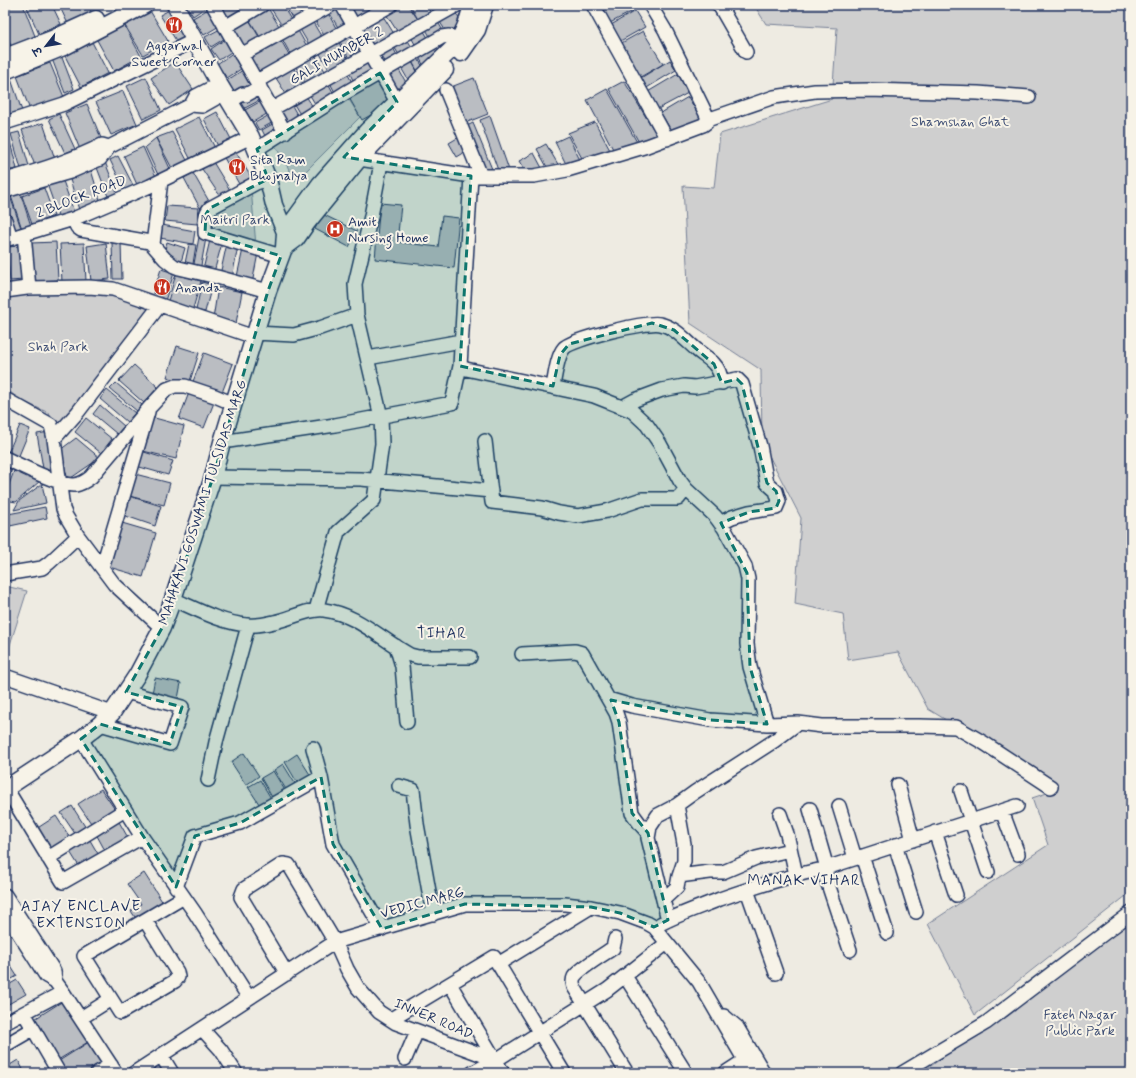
<svg xmlns="http://www.w3.org/2000/svg" width="1136" height="1078" viewBox="0 0 1136 1078" font-family="Mynerve,'Playpen Sans Deva',sans-serif">
  <rect width="100%" height="100%" fill="#eeebe2"/>
  <filter id="ink" filterUnits="userSpaceOnUse"><feTurbulence type="fractalNoise" baseFrequency=".025" numOctaves="2"/><feDisplacementMap in="SourceGraphic" scale="8" xChannelSelector="R" yChannelSelector="G"/><feConvolveMatrix kernelMatrix="1 2 1 2 8 2 1 2 1" color-interpolation-filters="sRGB"/></filter>
  <g filter="url(#ink)">
    <!-- green -->
    <path fill="#cfcfcf" stroke="#757f96" d="M754,5H1131V892L975,1015L928,924L1048,845L1032,798L1050,792L1032,772L928,709L898,652L848,660L843,614L795,604L801,518L762,442L761,370L690,323L683,186L714,188L720,134L832,99L837,28L766,24Z
      M345,93L360,117L296,181L273,142Z
      M251,188L256,246L214,231L218,206Z
      M24,292L111,293L155,309L61,426L49,413L18,399L5,387V297Z
      M5,586L27,591L8,651L5,650Z
      M1131,922V1073H921Z"/>
    <!-- building -->
    <path fill="#babdc2" stroke="#1b2f5e" d="M11,5H23L35,36L11,46L5,31V8Z
      M26,5H52L61,24L39,34Z
      M59,5H88L92,13L68,24Z
      M186,5H209L193,16Z
      M221,5H241L246,12L230,21Z
      M273,5H282L293,23L284,29L270,7Z
      M285,5H303L308,15L294,22Z
      M337,5L351,25L340,31L328,10Z
      M346,5H377L379,7L356,21Z
      M400,5H408L419,21L399,34L386,14Z
      M410,5H426L433,16L420,23Z
      M428,5H450L435,16Z
      M604,5H629L633,11L608,24L599,8Z
      M173,8L188,35L177,42L160,15Z
      M210,8L221,25L204,35L193,18Z
      M268,8L282,31L263,42L249,19Z
      M149,9L168,41L143,55L124,24Z
      M454,10L462,24L447,33L438,19Z
      M327,11L338,32L326,39L314,18Z
      M635,11L645,27L615,44L606,28Z
      M383,16L396,37L376,50L363,29Z
      M248,18L262,42L242,53L228,30Z
      M311,19L324,41L311,48L298,26Z
      M436,19L445,34L432,40L424,26Z
      M124,25L141,56L114,71L97,40Z
      M296,27L309,50L293,59L280,35Z
      M222,28L227,37L211,47L205,37Z
      M422,28L430,41L417,48L410,35Z
      M352,30L365,54L351,62L338,38Z
      M643,31L663,64L637,79L618,45Z
      M278,35L291,58L256,78L243,55Z
      M406,37L414,51L401,58L393,45Z
      M227,38L234,50L219,60L211,49Z
      M91,40L108,73L81,87L64,54Z
      M338,41L350,63L331,73L319,52Z
      M391,44L399,59L387,66L378,52Z
      M433,45L440,57L424,66L417,54Z
      M234,52L244,67L227,78L217,64Z
      M314,53L328,76L308,88L294,64Z
      M61,55L74,89L65,93L52,59Z
      M416,55L424,69L418,72L410,58Z
      M366,60L374,74L355,84L348,70Z
      M411,60L420,77L410,83L400,66Z
      M670,60L676,70L645,89L639,79Z
      M175,62L193,89L169,105L151,78Z
      M50,63L64,97L30,110L17,76Z
      M293,67L305,87L288,97L276,78Z
      M398,68L409,88L397,96L384,75Z
      M243,70L253,86L236,97L226,81Z
      M346,71L354,86L337,96L329,81Z
      M678,74L688,93L656,110L646,93Z
      M146,77L161,110L143,119L127,86Z
      M474,78L488,114L465,123L451,87Z
      M11,79L22,111L5,117V81Z
      M379,79L392,103L362,120L348,96Z
      M327,81L335,96L317,107L308,92Z
      M624,81L658,137L640,144L609,89Z
      M607,89L638,144L614,151L587,100Z
      M123,91L137,124L111,135L96,102Z
      M256,93L260,100L245,108L241,101Z
      M305,94L314,109L301,116L292,101Z
      M688,97L702,120L672,132L661,113Z
      M263,100L270,112L253,122L245,110Z
      M87,104L103,143L81,152L65,113Z
      M291,104L299,118L286,126L278,111Z
      M217,112L232,141L219,148L204,119Z
      M273,113L277,120L259,130L255,123Z
      M59,114L75,149L65,153L49,119Z
      M490,116L509,170L499,173L480,120Z
      M199,117L215,148L191,160L175,129Z
      M276,122L281,130L266,138L262,130Z
      M595,122L611,152L583,160L568,133Z
      M43,123L55,159L35,166L22,130Z
      M473,123L492,169L483,173L465,127Z
      M19,132L29,166L21,169L11,134Z
      M172,132L189,164L174,172L156,138Z
      M568,136L580,160L566,164L555,142Z
      M459,137L467,151L457,157L449,143Z
      M9,138L17,169L5,171V139Z
      M156,138L172,173L160,179L145,147Z
      M546,144L559,166L547,167L537,149Z
      M143,147L158,181L139,189L124,156Z
      M234,149L251,177L239,184L223,156Z
      M534,153L542,168L525,171L519,161Z
      M118,156L135,189L126,193L110,160Z
      M105,162L118,195L109,199L96,165Z
      M213,162L230,190L220,196L202,169Z
      M91,170L101,203L79,210L69,176Z
      M193,173L210,203L200,208L184,178Z
      M62,178L74,212L59,218L47,184Z
      M44,188L54,216L32,224L22,196Z
      M20,192L31,226L22,229L11,196Z
      M10,196L21,228L11,231L5,213V197Z
      M380,203L401,205L397,242L438,247L442,216L459,218L454,268L375,259Z
      M167,206L199,208L197,224L165,221Z
      M322,214L357,231L349,247L315,229Z
      M162,225L195,231L193,244L160,238Z
      M199,237L206,238L200,271L193,269Z
      M210,240L222,243L214,272L203,270Z
      M56,242L58,280L33,281L31,243Z
      M112,242H121L122,279H113Z
      M167,242L185,248L181,262L163,256Z
      M84,243L86,281L62,282L60,244Z
      M106,243L110,279L91,281L87,246Z
      M227,243L238,246L232,278L220,275Z
      M189,244L196,245L192,270L184,268Z
      M20,246L23,280L10,281L7,247Z
      M243,249L258,253L252,284L236,281Z
      M161,269L174,273L164,304L151,300Z
      M176,274L201,281L192,312L167,304Z
      M202,282L212,285L205,312L196,310Z
      M218,287L242,292L236,323L213,319Z
      M177,346L199,353L189,384L167,377Z
      M204,353L233,364L221,395L192,384Z
      M134,365L158,387L144,403L119,381Z
      M116,383L142,405L137,411L110,389Z
      M107,390L135,413L127,422L100,399Z
      M190,390L215,400L204,428L179,419Z
      M100,405L124,426L117,434L93,414Z
      M151,417L184,426L176,459L143,451Z
      M86,418L112,439L101,453L75,432Z
      M20,425L30,429L18,458L8,453Z
      M49,432L56,471L44,474L37,434Z
      M76,438L100,458L68,480L60,450Z
      M141,451L173,461L168,475L136,466Z
      M5,463L13,466L5,489Z
      M14,471L40,481L16,502L5,500V495Z
      M135,474L170,483L164,505L129,496Z
      M42,484L46,503L14,510L19,501Z
      M129,496L161,506L155,526L123,515Z
      M45,507L47,518L10,526L8,514Z
      M122,523L156,533L143,577L109,567Z
      M155,678L181,683L177,704L151,699Z
      M244,753L259,776L246,785L231,762Z
      M297,754L311,776L298,784L285,762Z
      M283,764L296,785L287,791L274,770Z
      M273,771L286,792L273,799L261,778Z
      M260,780L272,800L261,807L248,787Z
      M101,789L116,811L93,826L78,804Z
      M72,806L86,828L76,835L61,813Z
      M56,816L71,839L47,854L33,831Z
      M118,820L131,843L108,856L95,832Z
      M87,835L101,859L82,871L67,847Z
      M144,873L165,906L139,923L131,911L141,904L127,884Z
      M5,957L17,976L5,983Z
      M17,980L26,994L5,1006V987Z
      M63,1001L88,1042L58,1060L33,1020Z
      M89,1042L104,1067L94,1073H67L59,1061Z
      M18,1060L25,1073H5V1068Z"/>
    <g fill="none" stroke-linecap="round" stroke-linejoin="round">
      <!-- minor casing -->
      <g stroke="#1b2f5e" stroke-width="16">
        <path id="minor" d="M213,5L285,132
          M342,5L397,102
          M593,5L667,139
          M719,5L746,52
          M225,27L262,5
          M241,55L331,5
          M257,81L391,5
          M446,90L481,176
          M231,101L243,94L246,95L260,87
          M191,105L202,106L225,93
          M272,109L457,5
          M707,120L774,97L815,91L868,90L978,93L1029,97
          M5,123L64,104L195,40
          M257,149L345,93L442,37L449,36L460,39
          M359,159L471,176H534L567,170L647,146L703,125L707,122V116L665,30L650,5
          M268,179L256,183L210,208C204,214 205,226 205,233L281,256
          M5,180C38,171 71,161 102,145L109,147L191,105L196,96L219,84
          M5,191L70,172L100,159L109,147
          M73,219L77,227L81,230L150,242L165,259L174,266L179,268L217,277L268,291
          M5,220L11,238
          M24,234L29,288
          M5,240L73,219L150,186L251,137
          M153,244L161,181
          M5,291L27,288L89,287L113,289L254,337
          M255,333L294,335L320,328L357,315
          M368,358L461,341
          M460,366L471,176
          M553,386C555,377 557,356 564,348C572,339 647,321 660,324C675,327 686,341 697,350C702,355 709,358 714,364C719,369 721,376 722,383
          M5,399L51,425L54,439L63,509L66,516L78,536L114,584L162,628
          M622,407L635,400L662,390L684,386L695,387L711,384L737,379L742,384L760,446L767,483L776,491L779,501L776,508L749,512L732,517L720,523
          M54,439L78,412L160,305
          M485,441L492,502L542,508L559,513L578,516L607,511L642,499H678L686,489
          M222,442L335,425L452,403L460,366L466,369L594,396L632,411L647,425L660,444L680,481L686,489L715,516L724,528L745,566L748,579L747,644L750,667L767,724L798,723
          M5,458C19,465 61,486 75,485C81,484 86,481 91,477L150,407L167,389L175,386H185L215,396L234,404
          M213,477L361,479L491,491
          M102,568L148,412
          M5,574L42,568L49,563L78,536
          M173,599C196,609 222,623 247,625C256,626 266,624 274,622C290,619 309,608 324,610C357,614 382,640 410,655L418,657H470
          M316,610L338,532L374,500L382,444L381,417L357,315L355,284L371,216L381,163
          M396,646L402,666L407,722
          M522,654L575,651L582,653L616,713L619,722L632,813L640,824L648,833
          M5,676L112,713
          M608,699L632,706L710,720L767,724
          M100,724L170,744L182,707L126,692
          M81,739L142,837L195,913L249,998
          M313,748L321,777L333,844L382,929
          M208,780L216,742L248,626
          M898,785L913,840
          M399,786L413,790L417,824L433,914
          M6,788L63,882L142,837
          M961,791L988,872
          M677,805L684,844V861L679,876
          M839,806L855,858
          M810,809L827,868
          M1002,811L1018,854
          M780,814L787,834L796,875
          M935,832L956,895
          M895,845L916,912
          M862,856L887,933
          M48,858L125,810
          M823,869L850,950
          M176,887L195,836L240,823L321,777
          M747,890L776,973
          M5,895L54,971L55,981
          M663,900L677,887L679,876L710,872H723L756,858L790,850
          M5,912L46,976L55,981L63,992L116,1073
          M145,920L177,972L178,977L175,981L120,1013L84,956L184,897
          M668,920L648,838L650,827L658,815L677,805L695,792L774,741L798,723L822,726H919L956,727L984,743L1051,787
          M660,924C679,914 700,907 720,899C754,887 788,876 823,869L1017,806
          M615,939L613,948C604,954 579,969 574,977C572,981 573,983 574,987L627,1073
          M498,964L591,907
          M287,974L241,897L244,889L283,864L289,865L335,942L347,969L358,988L379,1012L396,1023L496,1060
          M625,976L686,1073
          M450,984L503,1073
          M24,1013L59,1073
          M724,1016L737,1027L764,1073
          M81,1018L111,999
          M391,1019L494,957L564,1073
          M5,1023L63,992
          M202,1029L221,1050L236,1073
          M9,1043L33,1029
          M161,1055L172,1073
          M405,1059L417,1031
          M97,1073L111,1065
          M134,1073L335,942L465,904H565L591,907L620,913L647,923L654,927L699,982L752,1073
          M472,1073L496,1060L607,990L667,943
          M725,1073L745,1060
          M902,1073L986,1023L1131,913"/>
      </g>
      <!-- tertiary casing -->
      <g stroke="#1b2f5e" stroke-width="19">
        <path id="tertiary" d="M175,5L219,84L251,137L268,179L274,205L285,232
          M461,53L477,30L485,5
          M5,57L52,39L96,19
          M5,71L66,46L145,5
          M284,248L296,239L307,223L359,159L445,70
          M5,789L81,739L100,724L112,713L137,675L162,628L173,599L213,477L222,442L268,291L284,248L285,232L320,184L367,131L454,47C464,34 468,20 472,5"/>
      </g>
      <!-- minor -->
      <use href="#minor" stroke="#f7f3e8" stroke-width="13"/>
      <!-- tertiary -->
      <use href="#tertiary" stroke="#f7f3e8" stroke-width="16"/>
    </g>
  </g>
  <!-- marked area -->
  <path fill="#0f766e" fill-opacity="0.2" stroke="#0f766e" stroke-width="3" stroke-dasharray="8 5" stroke-linejoin="round" d="M380,73L397,102L344,157L471,176L460,366L553,386L560,355L569,344L652,323L674,330L714,364L722,383L737,379L742,384L767,483L776,491L779,501L776,508L749,512L721,523L747,573L750,667L767,724L710,720L611,700L619,722L632,813L648,833L668,920L654,927L620,913L591,907L465,904L382,929L333,844L321,777L240,823L195,836L176,887L81,739L100,724L170,744L182,707L126,692L162,628L173,599L213,477L268,291L281,256L205,233L206,214L210,208L268,179L257,149Z"/>
  <!-- icons -->
  <defs>
    <g id="restaurant-disc" transform="scale(0.9)"><circle r="9.5" fill="#c8321e" stroke="#f7f3e8"/><path d="M-5-6h1v4h1v-4h1v4h1v-4h1v5L-1.5 .5V6h-2V.5L-5-1ZM5-6V6H3V1.5H1.5Q1.5-4 5-6Z" fill="#fff"/></g>
    <g id="hospital-disc" transform="scale(0.9)"><circle r="9.5" fill="#c8321e" stroke="#f7f3e8"/><path d="M-5-5h3v3.5h4V-5h3V5h-3V1.5h-4V5h-3Z" fill="#fff"/></g>
  </defs>
  <g fill-rule="evenodd">
    <use href="#restaurant-disc" x="174" y="25"/>
    <use href="#restaurant-disc" x="237" y="167"/>
    <use href="#hospital-disc" x="335" y="229"/>
    <use href="#restaurant-disc" x="162" y="287"/>
  </g>
  <g text-anchor="middle" stroke-width="4" stroke-linejoin="round" paint-order="stroke">
    <!-- poi labels -->
    <g font-size="14" fill="#1b2f5e" stroke="#f7f3e8" text-anchor="start">
      <text x="174" y="50" text-anchor="middle">Aggarwal<tspan x="174" dy="16">Sweet Corner</tspan></text>
      <text x="250" y="164">Sita Ram<tspan x="250" dy="16">Bhojnalya</tspan></text>
      <text x="348" y="226">Amit<tspan x="348" dy="16">Nursing Home</tspan></text>
      <text x="175" y="292">Ananda</text>
    </g>
    <!-- street labels -->
    <g font-size="14" fill="#1b2f5e" stroke="#f7f3e8">
      <text transform="translate(336 55) rotate(-29)" y="5">GALI NUMBER 2</text>
      <text transform="translate(81 196) rotate(-21)" y="5">2 BLOCK ROAD</text>
      <text transform="translate(202 502) rotate(-72)" y="5">MAHAKAVI GOSWAMI TULSIDAS MARG</text>
      <text transform="translate(422 902) rotate(-15)" y="5">VEDIC MARG</text>
      <text transform="translate(434 1018) rotate(23)" y="5">INNER ROAD</text>
    </g>
    <!-- park labels -->
    <g font-size="14" fill="#3f4f75" stroke="#f7f3e8">
      <text x="960" y="126">Shamshan Ghat</text>
      <text x="235" y="224">Maitri Park</text>
      <text x="58" y="351">Shah Park</text>
      <text x="1080" y="1019">Fateh Nagar<tspan x="1080" dy="16">Public Park</tspan></text>
    </g>
    <!-- neighbourhood labels -->
    <g font-size="15" letter-spacing="1" fill="#1b2f5e" stroke="#f7f3e8">
      <text x="442" y="638">TIHAR</text>
      <text x="804" y="885">MANAK VIHAR</text>
      <text x="81" y="911">AJAY ENCLAVE<tspan x="81" dy="17">EXTENSION</tspan></text>
    </g>
  </g>
  <!-- margin -->
  <rect width="1136" height="1078" fill="none" stroke="#f7f3e8" stroke-width="20"/>
  <rect x="10" y="10" width="1116" height="1058" fill="none" stroke="#1b2f5e" stroke-width="1.5" filter="url(#ink)"/>
  <!-- north arrow -->
  <g transform="translate(46 46) rotate(239)" stroke="#f7f3e8" stroke-width="3" paint-order="stroke">
  <path d="M0-3L7 15L0 10L-7 15Z" fill="#1b2f5e"/>
  <text y="-6" font-size="11" font-weight="bold" text-anchor="middle" fill="#1b2f5e">उ</text>
  </g>
</svg>
